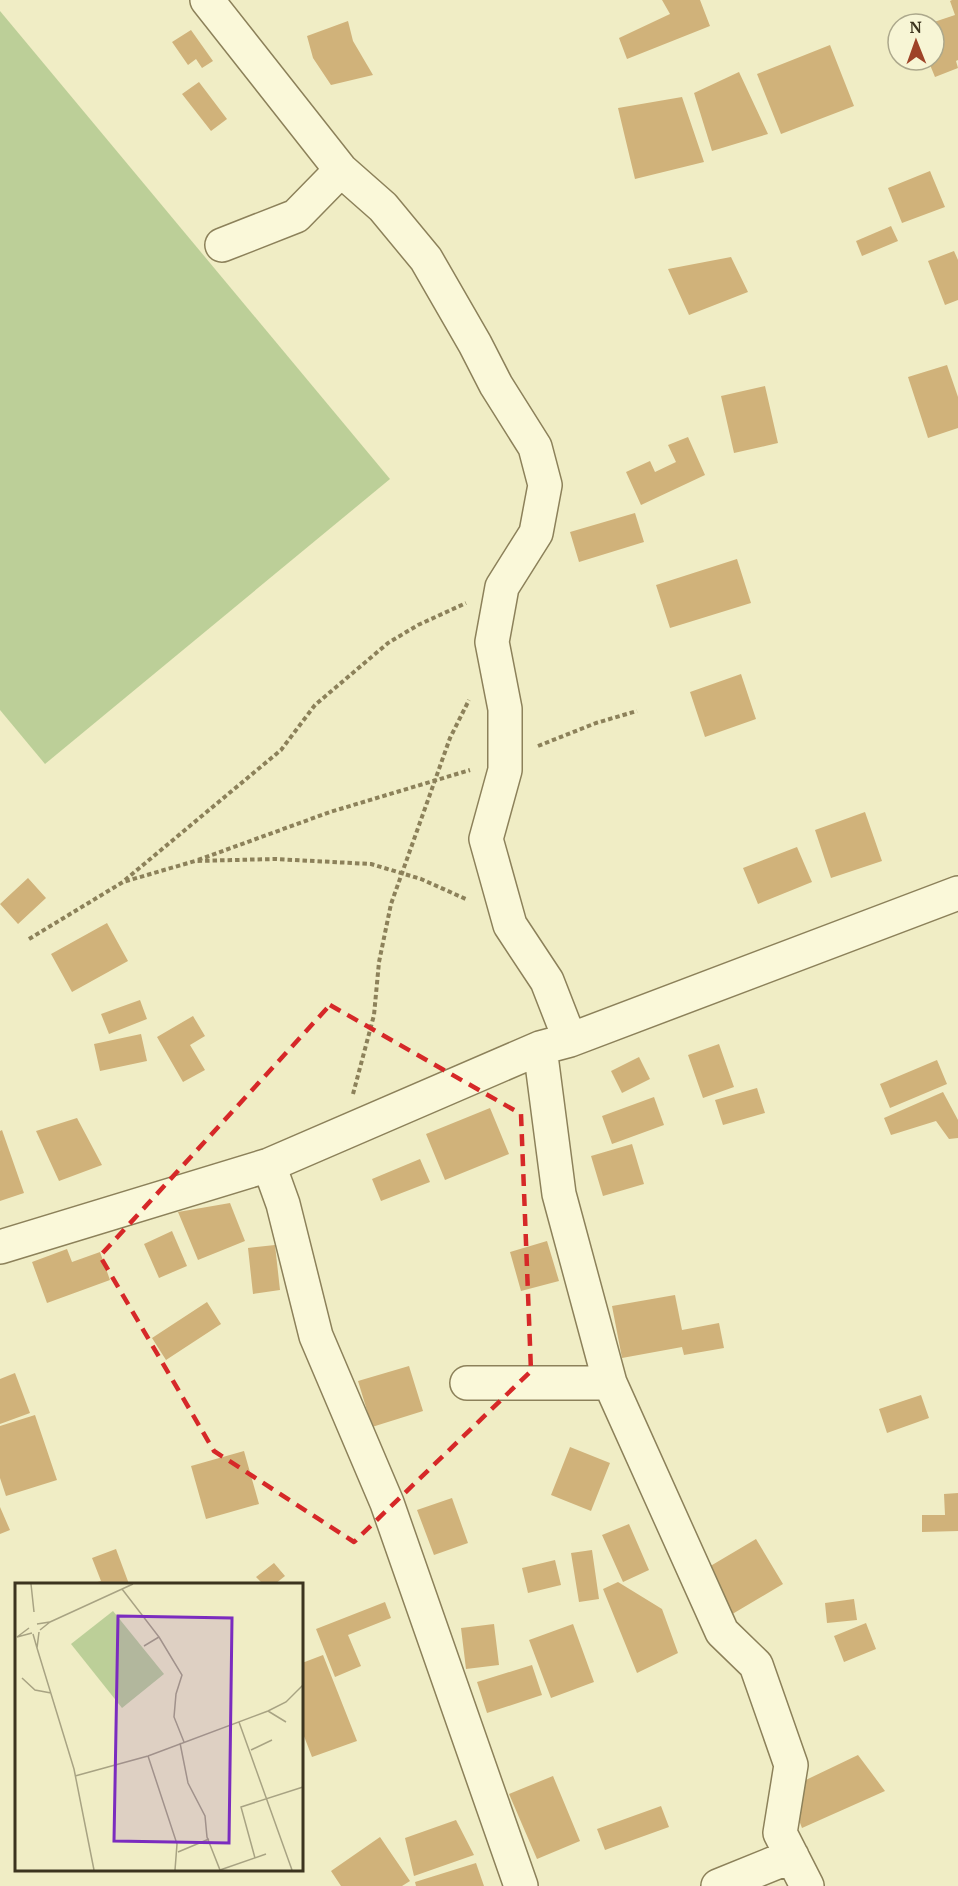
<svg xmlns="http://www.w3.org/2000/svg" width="958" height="1886" viewBox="0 0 958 1886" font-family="'PT Serif',serif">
  <rect width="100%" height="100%" fill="#f0edc5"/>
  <!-- green -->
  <path fill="#bccf98" d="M0,11L390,479L45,764L0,710Z"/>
  <!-- building -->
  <path fill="#d0b27a" d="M662,0H700L710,26L627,59L619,38L670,14Z
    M952,0H958V60L956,61L958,68L935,77L928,60H934V22L955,15L950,1Z
    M348,21L353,41L373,75L331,85L313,58L307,36Z
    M191,30L213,61L202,68L196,59L188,65L172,42Z
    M830,45L854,106L781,134L757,74Z
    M739,72L768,134L712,151L694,93Z
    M199,82L227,119L211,131L182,94Z
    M682,97L704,162L635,179L618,108Z
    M930,171L945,207L902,223L888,188Z
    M891,226L898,241L862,256L856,241Z
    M954,251L958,260V300L945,305L928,261Z
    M731,257L748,292L689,315L668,269Z
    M947,365L958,397V428L928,438L908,377Z
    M765,386L778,443L734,453L721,396Z
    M688,437L705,475L641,505L626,472L650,461L655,472L676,462L668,445Z
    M635,513L644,542L579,562L570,532Z
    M737,559L751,603L670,628L656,585Z
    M741,674L756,719L705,737L690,692Z
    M865,812L882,861L831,878L815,830Z
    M797,847L812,882L758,904L743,868Z
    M28,878L46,898L18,924L0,904Z
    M107,923L128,961L72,992L51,954Z
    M140,1000L147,1019L109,1034L101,1014Z
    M193,1016L205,1036L190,1045L205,1070L183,1082L157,1037Z
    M141,1034L147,1061L100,1071L94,1044Z
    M719,1044L734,1087L703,1098L688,1055Z
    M639,1057L650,1079L622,1093L611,1071Z
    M937,1060L947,1084L890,1108L880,1084Z
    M757,1088L765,1113L723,1125L715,1100Z
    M943,1092L958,1120V1138L949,1139L936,1121L891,1135L884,1118Z
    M654,1097L664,1125L612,1144L602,1116Z
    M490,1108L509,1154L445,1180L426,1134Z
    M77,1118L102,1165L59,1181L36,1131Z
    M2,1130L24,1193L0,1201V1131Z
    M632,1144L644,1184L603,1196L591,1156Z
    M420,1159L430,1182L381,1201L372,1179Z
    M230,1203L245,1241L198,1260L178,1212Z
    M172,1231L187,1266L159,1278L144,1244Z
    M547,1241L559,1281L521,1291L510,1252Z
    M275,1245L280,1290L253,1294L248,1248Z
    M67,1249L72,1262L100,1252L110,1280L47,1303L32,1262Z
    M675,1295L682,1330L719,1323L724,1348L684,1355L682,1347L622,1358L612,1306Z
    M207,1302L221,1324L166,1360L152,1338Z
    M409,1366L423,1411L372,1427L358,1381Z
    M15,1373L30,1413L0,1424V1379Z
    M921,1395L929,1418L887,1433L879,1409Z
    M35,1415L57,1480L6,1496L0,1478V1426Z
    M570,1447L610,1463L591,1511L551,1495Z
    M244,1451L259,1504L206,1519L191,1466Z
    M958,1493V1531L922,1532V1515H945L944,1494Z
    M452,1498L468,1543L434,1555L417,1510Z
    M0,1507L10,1530L0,1534Z
    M629,1524L649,1570L623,1582L602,1535Z
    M756,1539L783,1584L729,1616L702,1571Z
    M116,1549L129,1584H90L101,1581L92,1558Z
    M592,1550L599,1599L579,1602L571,1553Z
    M555,1560L561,1585L528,1593L522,1568Z
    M274,1563L285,1576L275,1584H263L256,1577Z
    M618,1582L662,1609L678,1653L637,1673L603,1589Z
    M854,1599L857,1620L827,1623L825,1603Z
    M385,1602L391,1618L348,1635L361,1666L335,1677L316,1629Z
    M866,1623L876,1649L844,1662L834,1636Z
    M494,1624L499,1665L466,1669L461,1628Z
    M573,1624L594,1682L551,1698L529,1640Z
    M323,1655L357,1741L312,1757L302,1731V1663Z
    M532,1665L542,1695L487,1713L477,1682Z
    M858,1755L885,1791L802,1828L787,1789Z
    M553,1776L580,1841L537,1859L509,1794Z
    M661,1806L669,1827L605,1850L597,1829Z
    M456,1820L474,1855L414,1876L405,1838Z
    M380,1837L410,1881L402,1886H341L331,1871Z
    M476,1863L484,1886H416L415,1882Z"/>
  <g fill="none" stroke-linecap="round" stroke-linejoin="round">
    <!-- minor casing -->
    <g stroke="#8c815a" stroke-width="36">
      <path id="minor" d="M207,0L341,170L296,216L222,245
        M341,170L383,207L426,259L475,344L496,385L535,447L545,485L536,533L502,587L492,642L505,709V770L486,839L510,925L547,981L570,1040
        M540,1048L559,1194L610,1383L722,1632L756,1665L791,1765L780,1833L807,1886
        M269,1165L283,1204L316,1336L387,1503L521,1886
        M0,1247L269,1165L540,1048L570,1040L958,893
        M467,1383H610
        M718,1886L792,1856"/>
    </g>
    <!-- path -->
    <path stroke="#8c815a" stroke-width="4" stroke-dasharray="4.5 3" stroke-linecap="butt" d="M538,746L596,723L637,711
      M198,860L330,812L470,770
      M125,880L281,750L315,705L388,643L418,625L466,603
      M29,939L123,882L195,861L275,859L371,864L421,879L468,900
      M353,1094L374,1015L379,962L391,904L450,738L469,700"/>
    <!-- minor -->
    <use href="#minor" stroke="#faf8d9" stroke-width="33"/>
  </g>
  <!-- marked area -->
  <path fill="none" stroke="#d62828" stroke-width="4.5" stroke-dasharray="12 8" stroke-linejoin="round" d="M330,1005L521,1114L531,1371L354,1542L214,1451L100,1256Z"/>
  <!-- overview -->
  <g transform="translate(15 1583)">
    <rect width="288" height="288" fill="#f0edc5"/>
    <path d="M98,28L149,91L107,125L56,61Z" fill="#bccf98"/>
    <path fill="none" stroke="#a8a383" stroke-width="1.5" d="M16,1L19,29M107,6L144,54L129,63M35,39L118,1M22,41L35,39L25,47M14,45L2,54L17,50M18,51L22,65L24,49M144,54L167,92L161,111L159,134L169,159M22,65L59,186L79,287M7,95L20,107L36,110M253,128L271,139M224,139L277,287M165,160L173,200L190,233L192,254L205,287L251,271M236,167L257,157M133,173L162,261L160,287M60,193L133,173L253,128L271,119L288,102M163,269L194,256M240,275L226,224L288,204"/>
    <path fill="#7b2cbf" fill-opacity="0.15" stroke="#7b2cbf" stroke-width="3" d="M103,33L217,35L214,260L99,258Z"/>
    <rect width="288" height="288" fill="none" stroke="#3c341f" stroke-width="3"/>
  </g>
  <!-- north arrow -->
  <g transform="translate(916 42) rotate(359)"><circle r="28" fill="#f7f5d5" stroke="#aca88c" stroke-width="1.5"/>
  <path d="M0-4.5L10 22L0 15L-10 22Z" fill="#9e4328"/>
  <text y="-9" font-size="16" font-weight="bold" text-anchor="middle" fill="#3c341f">N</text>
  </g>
</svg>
